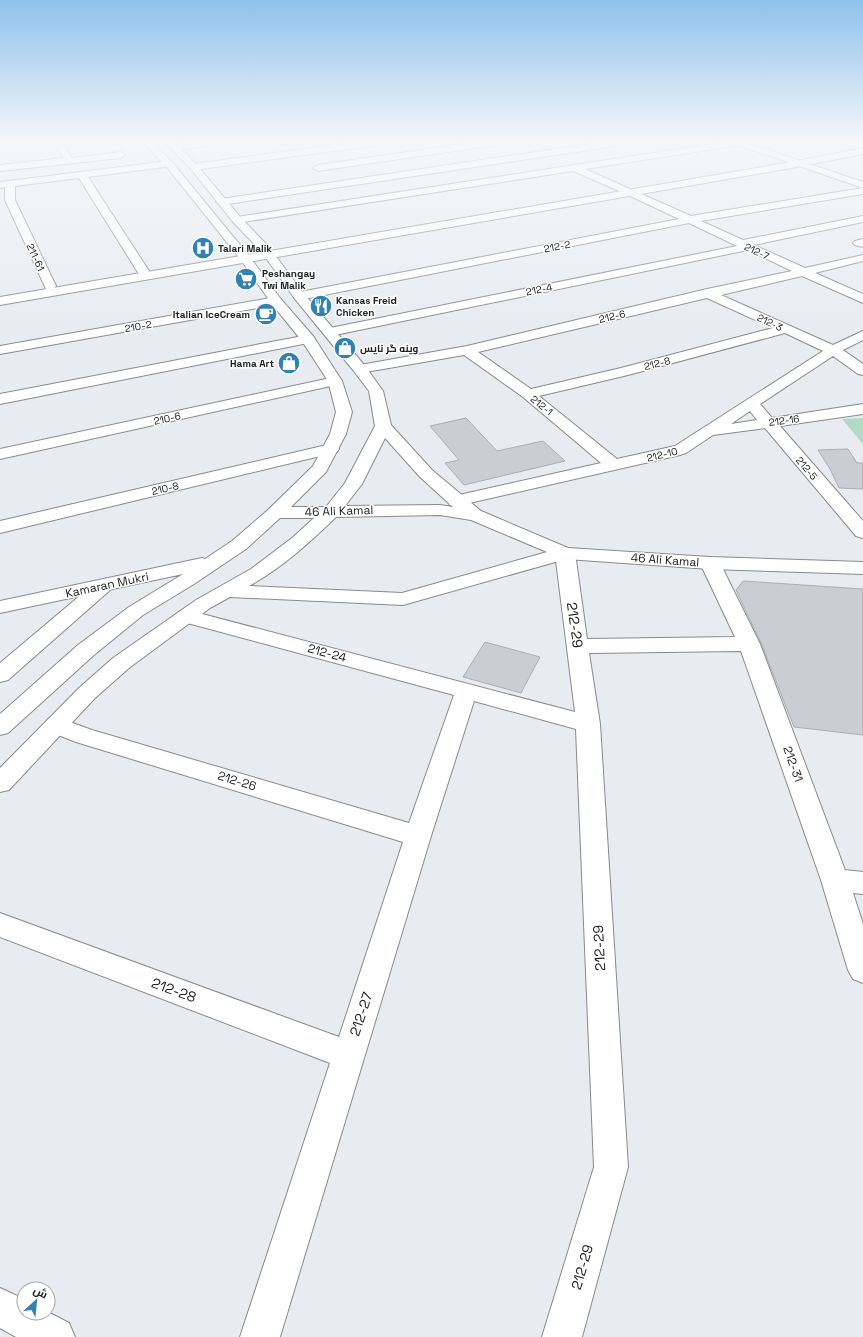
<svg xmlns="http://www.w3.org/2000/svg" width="863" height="1337" viewBox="0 0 863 1337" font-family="'Space Grotesk',Cairo,sans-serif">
  <rect width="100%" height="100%" fill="#e8ecf1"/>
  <!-- green -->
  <path fill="#b4d9c6" d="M863,418V443H862L842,419Z"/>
  <!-- building -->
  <path fill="#cacdd2" stroke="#abafb3" d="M466,418L497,451L543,441L565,461L464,485L445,463L459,460L430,426Z
    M848,449L857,463H863V489L839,488L830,469L818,450Z
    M743,581L863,589V735L794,727L761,643L736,590Z
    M485,642L540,657L521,693L463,677Z"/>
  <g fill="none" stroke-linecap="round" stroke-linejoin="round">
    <!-- street casing -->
    <g stroke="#878a8f" stroke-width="2">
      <path id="street" d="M0,140H8L0,144Z
        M51,140H60L72,158L121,152L125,155L121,158L0,171V165L64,158Z
        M206,140H232L228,143L175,150L171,147L175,144Z
        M371,140H397L393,143L194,170L189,167L194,164Z
        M489,140H513L509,143L318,171L313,168L318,165Z
        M616,140H640L636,143L221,205L216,202L221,199Z
        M737,140L740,141L741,143L740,145L585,169L691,216L863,188V194L701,221L743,240L863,216V222L754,245L805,268L863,255V261L815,273L863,294V303L802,276L721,295L833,345L863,331V340L843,350L863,364V375L858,374L833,356L760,404L772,418L863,404V414L780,426L863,521V538L856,536L765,428L713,435L686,453L680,455L456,506L450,505L447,501L450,497L601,463L523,397L464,355L360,373L355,372L353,369L355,366L360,365L467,346L707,289L792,271L748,250L330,336L325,335L323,332L325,329L737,246L689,223L299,300L295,299L293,296L295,293L679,219L624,193L573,171L237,223L232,220L237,217ZM707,298L773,328L621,368L531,389L478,352ZM785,333L823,351L675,446L617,459L539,396L628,375ZM750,411L757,420L731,424Z
        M169,161L172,162L174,164L172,166L88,177L149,271L147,274H139L137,271L79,178L15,186V200L56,286L54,289H46L5,200V187L0,188V182Z
        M863,239V247L855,245L853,243L855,241Z
        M276,297L280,298L282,301L280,304L0,354V346Z
        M308,335L313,336L315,339L313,342L0,404V394Z
        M335,377L340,378L342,381L340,384L0,459V449Z
        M331,444L337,446L339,449L337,452L0,533V521Z
        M565,547L572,549L575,553L587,639L735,637L700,563L703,559L710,557L717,559L720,563L760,644L845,870L863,872V894L853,893L863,924V983L853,979L848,970L821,880L741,651L589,653L600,724L628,1167L582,1337H542L594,1167L576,729L474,701L431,836L280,1337H240L330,1063L0,937V913L339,1037L403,842L76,742L48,731L44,725L48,719L56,717L92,730L409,823L454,695L180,621L177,616L180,611L187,610L575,712L555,553L558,549Z
        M102,581L109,583L112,587L109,591L8,680L0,682V663L95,583Z"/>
    </g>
    <!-- secondary casing -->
    <g stroke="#878a8f" stroke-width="2">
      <path id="secondary" d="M140,140H149L172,162L249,256L280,298L313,336L342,381L352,412L346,434L326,472L291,507H326L345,483L375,426L369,391L353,370L295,299L261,251L233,222L191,169L163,140H172L197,165L241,218L269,247L303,293L365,366L383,391L391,425L432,470L481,511L568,548L710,557L863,562V574L710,569L566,559L403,605L230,597L210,608L129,668L95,698L9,790L0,792V768L79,688L113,658L196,600L251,569L292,538L314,518H280L246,549L194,584L143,615L94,655L8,733L0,735V714L78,645L129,607L183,574L0,613V601L202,558L205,559L232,541L269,509L313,466L330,434L336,412L328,381L302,341L272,304L241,260L166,166ZM385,438L420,477L453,507L440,505L345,506L362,484ZM440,515L471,520L547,552L402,593L249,586C282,568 309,543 336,517Z
        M724,140H738L863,182V188Z
        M0,1288L24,1299V1313L48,1312L69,1323L75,1337H16L0,1328Z"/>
    </g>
    <!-- primary casing -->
    <g stroke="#878a8f" stroke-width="2">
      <path id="primary" d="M863,148V154L786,169L0,305V297L786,163Z"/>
    </g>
    <!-- street -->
    <use href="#street" fill="#fff" fill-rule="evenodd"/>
    <!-- secondary -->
    <use href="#secondary" fill="#fff" fill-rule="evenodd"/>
    <!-- primary -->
    <use href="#primary" fill="#fff" fill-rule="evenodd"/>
  </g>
  <!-- sky -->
  <linearGradient id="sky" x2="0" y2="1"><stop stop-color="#8ec2ec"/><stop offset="0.43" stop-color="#f5f6f9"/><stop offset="1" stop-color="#f5f6f9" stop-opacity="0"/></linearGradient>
  <rect width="863" height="328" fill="url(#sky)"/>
  <!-- icons -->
  <defs>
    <g id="hospital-disc" transform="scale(1.15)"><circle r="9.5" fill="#3182b3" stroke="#fff"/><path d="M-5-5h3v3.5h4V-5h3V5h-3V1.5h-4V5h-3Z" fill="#fff"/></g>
    <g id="supermarket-disc" transform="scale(1.15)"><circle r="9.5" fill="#3182b3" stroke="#fff"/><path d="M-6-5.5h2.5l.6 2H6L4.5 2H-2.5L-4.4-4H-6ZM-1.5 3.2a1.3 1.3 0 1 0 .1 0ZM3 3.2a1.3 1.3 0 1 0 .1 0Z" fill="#fff"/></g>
    <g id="restaurant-disc" transform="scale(1.15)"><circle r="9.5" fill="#3182b3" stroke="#fff"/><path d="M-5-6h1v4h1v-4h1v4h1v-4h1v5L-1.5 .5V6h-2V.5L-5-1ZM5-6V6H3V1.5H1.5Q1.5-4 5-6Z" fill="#fff"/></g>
    <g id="cafe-disc" transform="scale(1.15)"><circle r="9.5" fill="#3182b3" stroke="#fff"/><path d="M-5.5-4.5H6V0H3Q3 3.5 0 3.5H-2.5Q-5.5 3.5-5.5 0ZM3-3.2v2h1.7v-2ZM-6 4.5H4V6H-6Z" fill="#fff"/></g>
    <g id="shop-disc" transform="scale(1.15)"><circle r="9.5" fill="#3182b3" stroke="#fff"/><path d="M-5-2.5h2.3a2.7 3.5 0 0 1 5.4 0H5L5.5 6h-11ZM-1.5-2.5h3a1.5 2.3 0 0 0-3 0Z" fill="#fff"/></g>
  </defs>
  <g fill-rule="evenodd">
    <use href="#hospital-disc" x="203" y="248"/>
    <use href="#supermarket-disc" x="246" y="279"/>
    <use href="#restaurant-disc" x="321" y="306"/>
    <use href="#cafe-disc" x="266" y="314"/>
    <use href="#shop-disc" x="345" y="348"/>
    <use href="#shop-disc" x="289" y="363"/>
  </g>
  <g text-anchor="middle" stroke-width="3" stroke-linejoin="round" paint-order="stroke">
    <!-- far-street labels -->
    <g font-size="10" fill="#212224" stroke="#fff">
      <text transform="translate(557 246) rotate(-11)" y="4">212-2</text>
      <text transform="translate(757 251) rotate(25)" y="4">212-7</text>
      <text transform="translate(36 257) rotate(65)" y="4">211-61</text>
      <text transform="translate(539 289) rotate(-11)" y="4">212-4</text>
      <text transform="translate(612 316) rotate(-13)" y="4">212-6</text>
      <text transform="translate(770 322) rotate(25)" y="4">212-3</text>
      <text transform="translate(138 326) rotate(-10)" y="4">210-2</text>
      <text transform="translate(657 363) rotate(-14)" y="4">212-8</text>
      <text transform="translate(542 405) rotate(39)" y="4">212-1</text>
      <text transform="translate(167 418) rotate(-12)" y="4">210-6</text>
      <text transform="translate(784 420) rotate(-8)" y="4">212-16</text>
      <text transform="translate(662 454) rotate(-14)" y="4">212-10</text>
      <text transform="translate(807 468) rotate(49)" y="4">212-5</text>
      <text transform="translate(165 488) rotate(-13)" y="4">210-8</text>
    </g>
    <!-- far-poi labels -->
    <g font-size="10" font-weight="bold" fill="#212224" stroke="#fff" text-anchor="start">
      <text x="218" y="252">Talari Malik</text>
      <text x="262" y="277">Peshangay<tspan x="262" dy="12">Twi Malik</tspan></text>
      <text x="336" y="304">Kansas Freid<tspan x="336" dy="12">Chicken</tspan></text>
      <text x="250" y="318" text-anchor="end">Italian IceCream</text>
      <text x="360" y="352">وینه گر نایس</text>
      <text x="274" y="367" text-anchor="end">Hama Art</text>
    </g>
    <!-- street labels -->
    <g font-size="12" fill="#212224" stroke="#fff">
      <text transform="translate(339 511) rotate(-2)" y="4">46 Ali Kamal</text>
      <text transform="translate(665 560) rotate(4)" y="4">46 Ali Kamal</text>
      <text transform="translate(107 585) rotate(-12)" y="4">Kamaran Mukri</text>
      <text transform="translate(327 653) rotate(15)" y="4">212-24</text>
      <text transform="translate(793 764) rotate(70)" y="4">212-31</text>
      <text transform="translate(237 781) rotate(17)" y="4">212-26</text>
    </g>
    <!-- near-street labels -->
    <g font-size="14" fill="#212224" stroke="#fff">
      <text transform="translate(575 625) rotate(82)" y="5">212-29</text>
      <text transform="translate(599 948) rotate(-93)" y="5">212-29</text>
      <text transform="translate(174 990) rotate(20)" y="5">212-28</text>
      <text transform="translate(361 1014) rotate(-72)" y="5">212-27</text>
      <text transform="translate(582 1267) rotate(-74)" y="5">212-29</text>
    </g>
  </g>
  <!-- north arrow -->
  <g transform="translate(36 1301) rotate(27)"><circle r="19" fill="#ffffff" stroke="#a6a7a7"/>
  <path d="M0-3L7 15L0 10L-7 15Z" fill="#3182b3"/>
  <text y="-6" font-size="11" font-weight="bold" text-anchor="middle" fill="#212224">ش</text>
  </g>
</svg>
